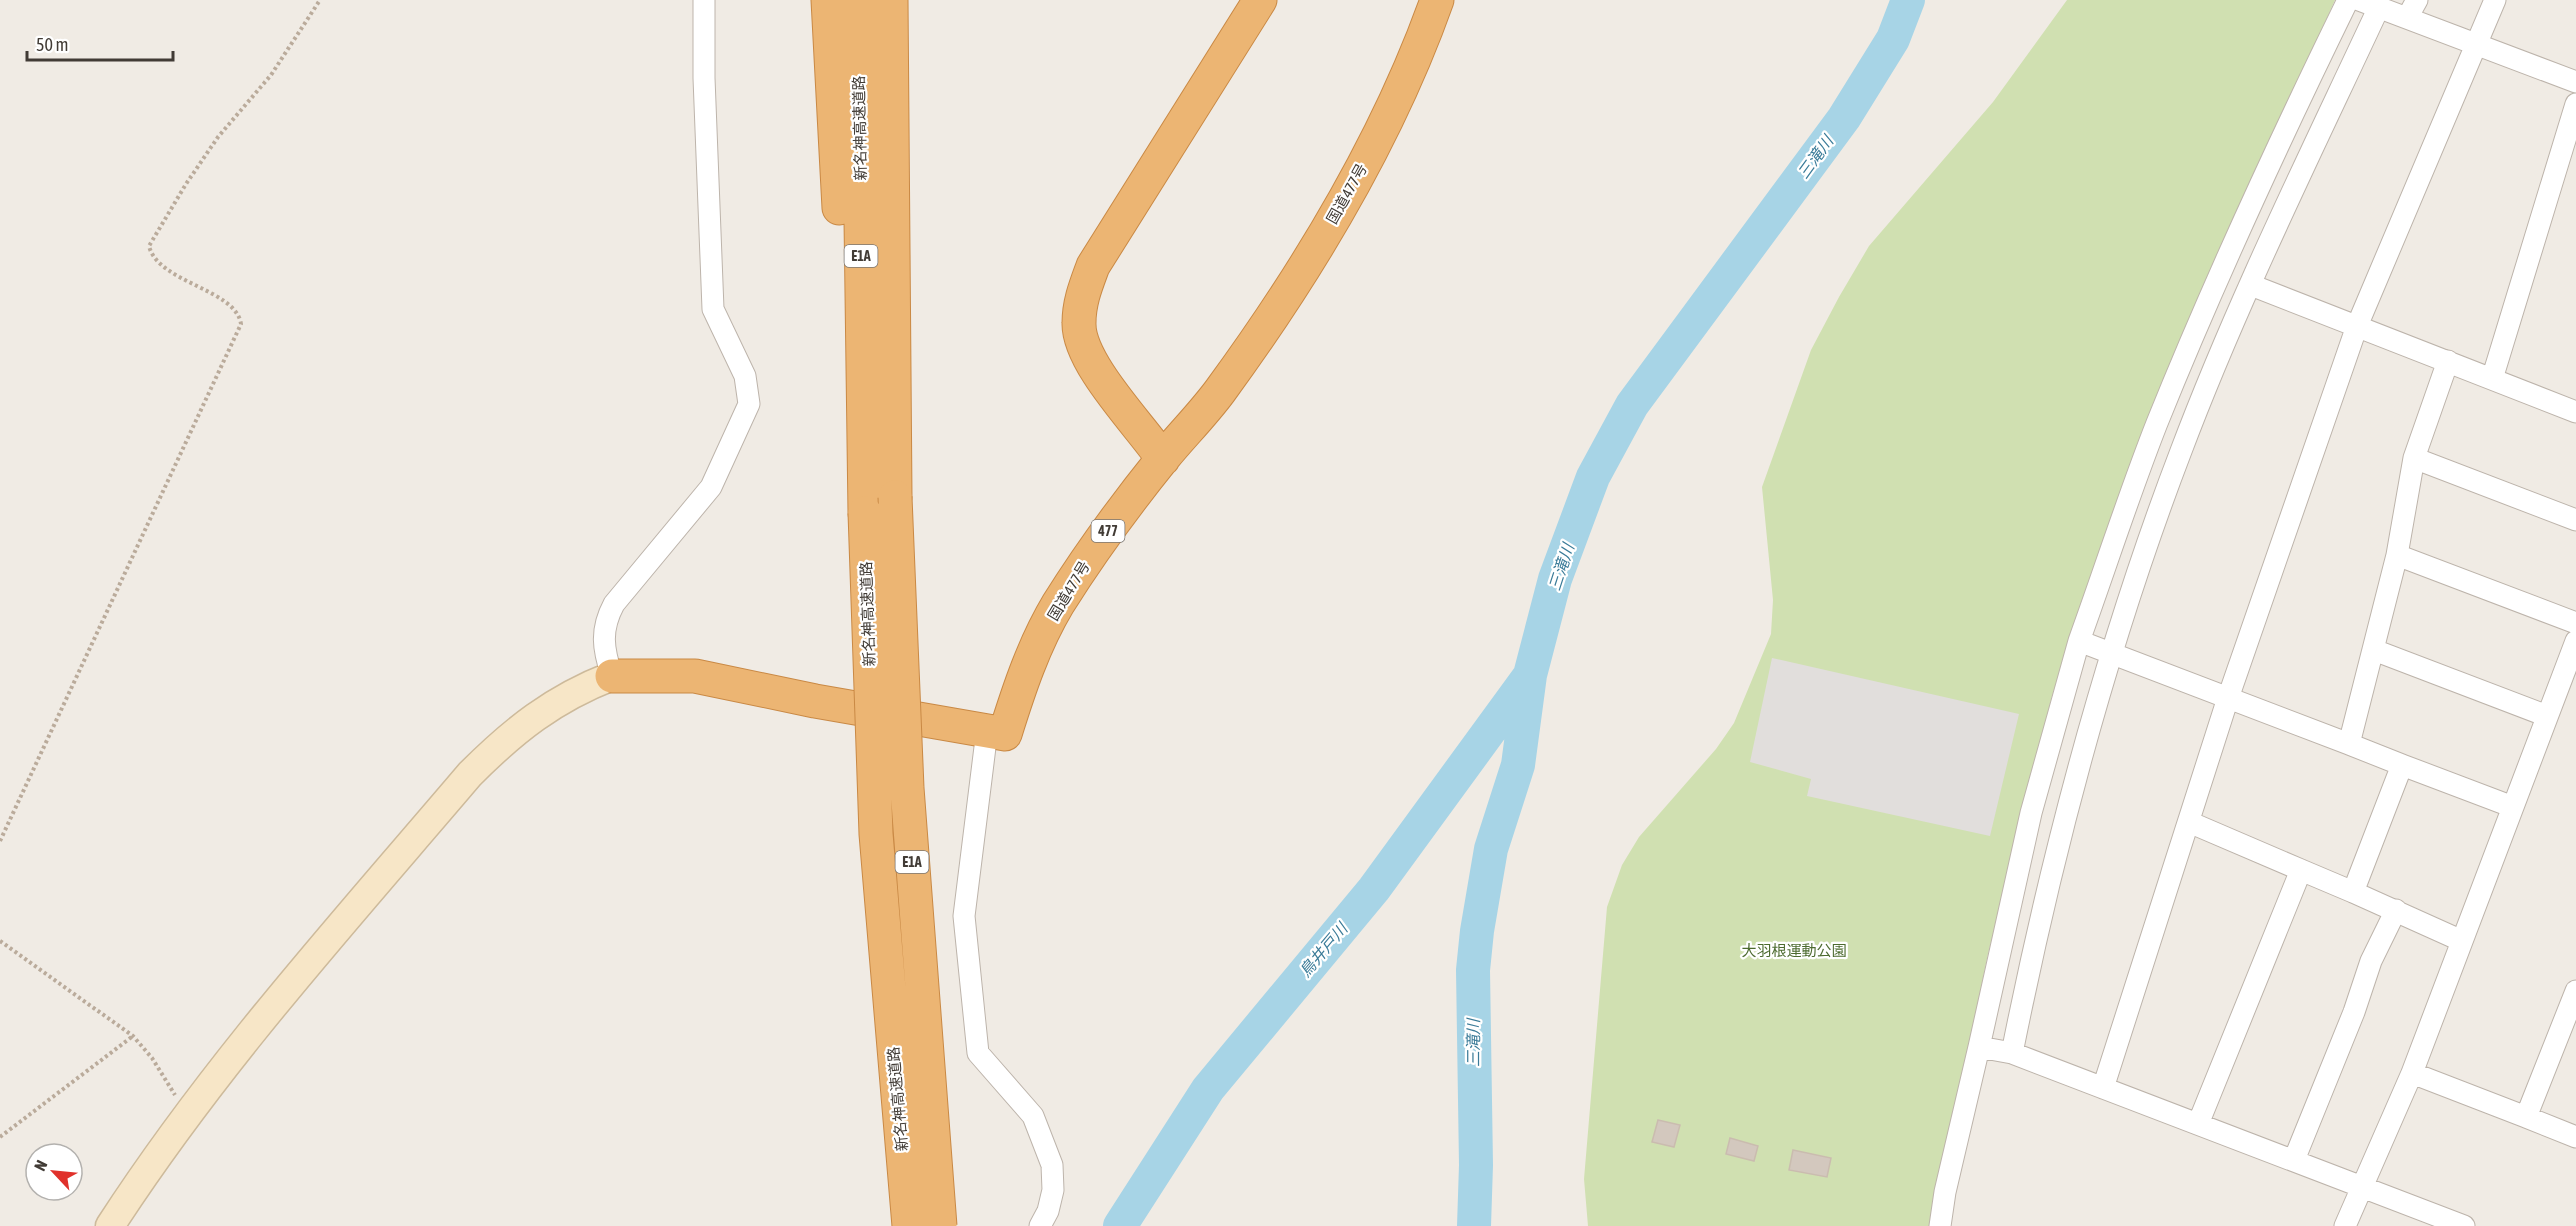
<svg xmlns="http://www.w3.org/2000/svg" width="2576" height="1226" viewBox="0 0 2576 1226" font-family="'Asap Condensed','Noto Sans JP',sans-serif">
  <rect width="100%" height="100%" fill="#f0ebe4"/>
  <!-- green -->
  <path fill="#d0e0b1" d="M2067,0H2335L2149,417L2052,696L1988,954L1931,1226H1588L1584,1179L1607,907L1622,865L1639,837L1716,749L1734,723L1771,634L1773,600L1762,487L1811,350L1839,297L1869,246L1993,102Z"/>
  <!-- parking -->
  <path fill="#e1dedc" d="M1772,658L2019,714L1990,836L1807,796L1811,779L1750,762Z"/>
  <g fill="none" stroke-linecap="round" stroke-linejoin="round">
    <!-- river -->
    <path stroke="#a7d4e6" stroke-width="34" d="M1120,1226L1208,1089L1374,889L1528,678
      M1474,1226L1476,1165L1473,970L1477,931L1491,849L1518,765L1530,675L1555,579L1593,477L1632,405L1844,118L1893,39L1908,0"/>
  </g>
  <!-- building -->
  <path fill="#d3c8be" stroke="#cabcaf" stroke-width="1.5" d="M1658,1120L1680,1125L1674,1147L1652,1142Z
    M1730,1138L1758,1146L1754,1161L1726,1154Z
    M1793,1150L1831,1158L1827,1177L1789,1170Z"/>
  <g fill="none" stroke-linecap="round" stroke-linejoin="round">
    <!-- street casing -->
    <g stroke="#bdb4ab" stroke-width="23">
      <path id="street" d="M2348,0C2280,139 2215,279 2157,423C2129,494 2105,569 2079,641L2349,744
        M2359,0L2576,82
        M2379,7C2311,153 2238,300 2181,451C2106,647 2053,848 2012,1053L2464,1226
        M2407,18L2417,0
        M2251,285L2576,412
        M2492,379L2576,104
        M2414,458L2576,520
        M2397,555L2576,623
        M2374,650L2547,716
        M612,676C603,649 600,630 614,604L711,487L749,404L745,376L713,309L704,78V0
        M987,731L964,916L978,1053L1033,1116L1052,1165L1053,1190L1048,1211L1040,1226
        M2402,765L2513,807
        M2189,822L2301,870
        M2353,892L2462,941
        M2576,991L2526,1117L2576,1137
        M2012,1053L1979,1047L2031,813L2079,641
        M2412,1073L2526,1117
        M2103,1088L2228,698L2357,326L2495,0
        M2198,1124L2301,870L2353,892L2402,765L2349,744L2397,555L2414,458L2448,361
        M2294,1160L2354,1012L2371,961L2396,910
        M1940,1226L1945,1192L1979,1047
        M2345,1226L2412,1073L2576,641"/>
    </g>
    <!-- secondary casing -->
    <g stroke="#cdba9b" stroke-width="31">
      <path id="secondary" d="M110,1226C215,1064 345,921 470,774C514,730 553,699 612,676"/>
    </g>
    <!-- highway casing -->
    <g stroke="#c98945" stroke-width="35">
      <path id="highway" d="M828,0L839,208
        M858,0L865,513
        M891,0L895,497
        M1163,459C1140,425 1078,363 1079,323C1079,302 1086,285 1093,266L1260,0
        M612,676H695L815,701L1005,734C1019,689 1034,644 1058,604C1090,553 1126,504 1164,457C1182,435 1203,414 1220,391C1308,271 1387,141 1437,0"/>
    </g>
    <!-- path -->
    <path stroke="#baab9b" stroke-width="4" stroke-dasharray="3 3" stroke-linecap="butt" d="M0,841L241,324C236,289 158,283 149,246L186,184L218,137L271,75L320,0
      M0,941L133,1036L152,1058L175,1095
      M0,1137L133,1036"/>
    <!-- street -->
    <use href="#street" stroke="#fff" stroke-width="21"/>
    <!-- secondary -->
    <use href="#secondary" stroke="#f7e6c7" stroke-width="28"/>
    <!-- highway -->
    <use href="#highway" stroke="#ecb573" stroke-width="33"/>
    <!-- highway-bridge casing -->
    <g stroke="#c98945" stroke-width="35" stroke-linecap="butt">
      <path id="highway-bridge" d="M895,497L907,788L940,1226
        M865,513L876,834L909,1226"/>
    </g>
    <!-- highway-bridge -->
    <use href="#highway-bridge" stroke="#ecb573" stroke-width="33"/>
  </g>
  <g text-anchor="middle" stroke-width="4.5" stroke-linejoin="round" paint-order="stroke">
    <!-- shield labels -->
    <g fill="#fff" stroke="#7a7672" stroke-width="1.5">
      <rect x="844.5" y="245" width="33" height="22" rx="4.5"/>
      <rect x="1091.5" y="520" width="33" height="22" rx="4.5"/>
      <rect x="895.5" y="851" width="33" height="22" rx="4.5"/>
    </g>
    <g font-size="14" font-weight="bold" fill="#413b35">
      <text x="861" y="261">E1A</text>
      <text x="1108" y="536">477</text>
      <text x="912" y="867">E1A</text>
    </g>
    <!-- street labels -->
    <g font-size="15" fill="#413b35" stroke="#fff">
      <text transform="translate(860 128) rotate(-91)" y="5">新名神高速道路</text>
      <text transform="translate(1347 194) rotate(-61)" y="5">国道477号</text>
      <text transform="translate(1069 591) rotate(-59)" y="5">国道477号</text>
      <text transform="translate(868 614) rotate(-92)" y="5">新名神高速道路</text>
      <text transform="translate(898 1099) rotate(-95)" y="5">新名神高速道路</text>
    </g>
    <!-- park labels -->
    <g font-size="15" fill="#4d6b30" stroke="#fff">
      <text x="1794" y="956">大羽根運動公園</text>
    </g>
    <!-- water labels -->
    <g font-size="16" font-style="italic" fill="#3a7b98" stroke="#fff">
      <text transform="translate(1815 157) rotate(-54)" y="6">三滝川</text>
      <text transform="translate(1561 567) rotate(-72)" y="6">三滝川</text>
      <text transform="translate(1323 950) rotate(-50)" y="6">鳥井戸川</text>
      <text transform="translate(1473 1043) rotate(-90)" y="6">三滝川</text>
    </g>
  </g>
  <!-- north arrow -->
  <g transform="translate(54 1172) rotate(296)"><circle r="28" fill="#ffffff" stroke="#b3b1ae" stroke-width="1.5"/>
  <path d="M0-4.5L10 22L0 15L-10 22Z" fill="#e0312b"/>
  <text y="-9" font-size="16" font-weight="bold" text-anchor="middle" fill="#413b35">N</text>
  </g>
  <!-- scale -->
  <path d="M27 51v9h146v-9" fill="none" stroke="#413b35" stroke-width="3"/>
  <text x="36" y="51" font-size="18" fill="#413b35" stroke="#ffffff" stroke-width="4.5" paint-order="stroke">50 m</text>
</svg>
